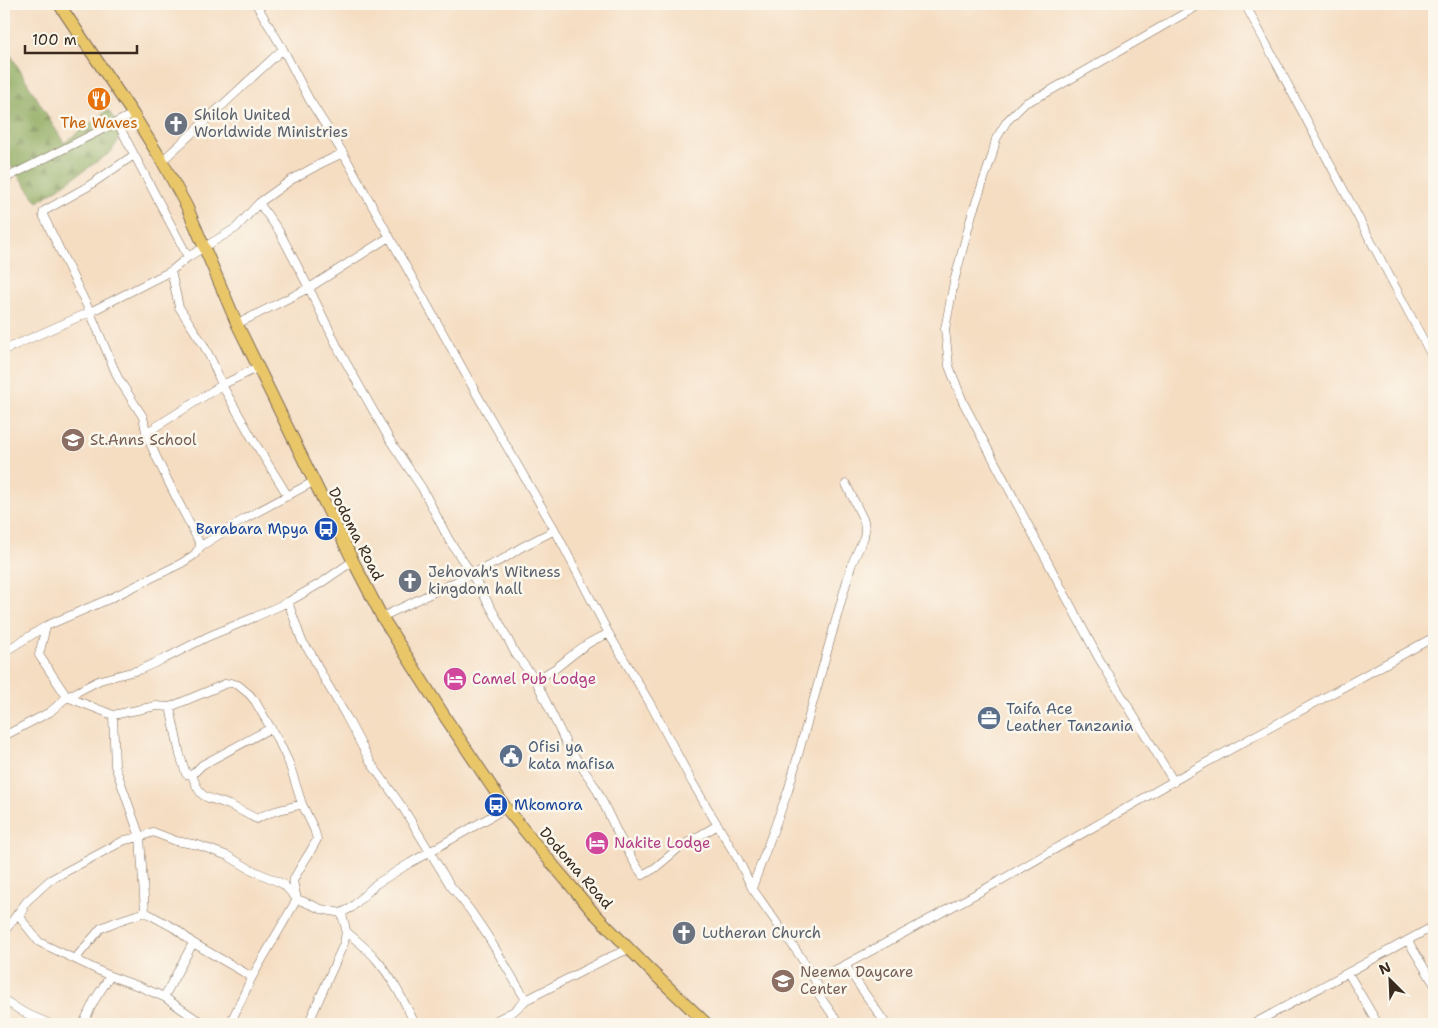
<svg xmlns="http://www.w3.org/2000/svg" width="1438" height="1028" viewBox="0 0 1438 1028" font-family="'Shantell Sans',sans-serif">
  <defs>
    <pattern id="forest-firs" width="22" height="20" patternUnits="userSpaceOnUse" patternTransform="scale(1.25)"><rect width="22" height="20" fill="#8aa75a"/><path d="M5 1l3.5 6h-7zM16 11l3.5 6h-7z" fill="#72884a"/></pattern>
  </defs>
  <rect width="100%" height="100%" fill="#fbf7ec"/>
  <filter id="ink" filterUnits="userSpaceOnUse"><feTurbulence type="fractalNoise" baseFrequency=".02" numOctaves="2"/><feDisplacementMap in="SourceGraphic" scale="10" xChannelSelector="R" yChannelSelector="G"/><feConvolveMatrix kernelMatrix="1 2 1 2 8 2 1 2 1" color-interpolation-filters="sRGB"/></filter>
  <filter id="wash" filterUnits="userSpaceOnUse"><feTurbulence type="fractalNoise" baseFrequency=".0096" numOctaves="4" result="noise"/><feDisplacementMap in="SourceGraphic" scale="20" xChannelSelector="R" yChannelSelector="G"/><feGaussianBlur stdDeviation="1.12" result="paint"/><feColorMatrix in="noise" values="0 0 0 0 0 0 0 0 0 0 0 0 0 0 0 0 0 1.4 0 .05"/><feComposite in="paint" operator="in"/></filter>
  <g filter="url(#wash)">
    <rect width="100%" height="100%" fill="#f5ddc2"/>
    <!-- forest -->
    <path fill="url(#forest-firs)" stroke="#62683c" d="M4,44L64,143L108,110L123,133L111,152L38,202L4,157Z"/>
  </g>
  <g filter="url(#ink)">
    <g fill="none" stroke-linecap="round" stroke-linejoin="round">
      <!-- minor casing -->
      <g stroke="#7c6957" stroke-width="9">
        <path id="minor" d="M256,4L283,49L309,99L343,153L480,400L555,530L609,634L651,705L692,782L739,861L752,888L800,956L813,977
          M1245,4L1434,360
          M117,122L188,257
          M134,155L87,187L44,211L43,215L90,312L118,378L143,417C145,424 145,430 147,436C163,474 183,510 201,546
          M162,161L283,49
          M4,179L133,114
          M259,203L279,231L309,288L339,350L391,442L422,488L449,540L471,573L499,622L515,653L536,681L567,745L596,788L619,836L637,867L643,875L655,868L680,847L718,825
          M171,271L179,307L203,344L212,361L222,385L252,438L288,496
          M237,324L309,288L389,237
          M4,350L90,312L171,271L188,257L236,228L259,203L291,180L320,164L343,153
          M146,433L222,385L259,367
          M288,602L302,641L312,655L322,675L346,716L371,763L403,808L450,885L470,910L487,935L526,1000
          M382,617L505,558L520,548L555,530
          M46,626L39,655L67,697L113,715L115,766L140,837L145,912
          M4,652L46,626L109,599L182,563L194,555L201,546L246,518L313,482
          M536,681C542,676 549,672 556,668C573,655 588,640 609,634
          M170,707L180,755L186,774L192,775C202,802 204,795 229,805C238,809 247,814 257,819C270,810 287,809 302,804
          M113,715L156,706L170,707L225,684L231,683L238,685L249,694L255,701L280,744L289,763L302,804L314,829L317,839C310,854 300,866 293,881L297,899L252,977L230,1024
          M4,736L50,712L67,697L100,680L139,670L166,658L207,637L255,617L288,602L321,583L353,561
          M192,775L202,765L271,728
          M1174,782L1098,657L963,402L949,366L945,329L954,282L972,214L992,156L996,139L1007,121L1025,103L1048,92L1201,4
          M752,888L788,791L851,566L864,537L865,530L864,521L846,484
          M23,911L19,914L24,923L39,942L110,976L141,987L164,997L196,1019L208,1024
          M4,932L27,901L50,880L125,840L140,837L153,832L176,841L198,845L228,856L250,869L283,884L297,899L321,909L341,913L351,908L376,884L410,863L506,808
          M347,932C357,941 368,949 376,959C393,979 404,1001 415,1024
          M1408,941L1434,984
          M75,959L101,928L118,921L145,912L176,929L193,943L252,977
          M845,965L886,1024
          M1348,973L1378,1024
          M164,997L193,943
          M4,1000L23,1012L50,1024
          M83,1024L94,1001L110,976
          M309,1024V1022L344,943C347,930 346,926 341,913
          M489,1024L514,1011L526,1000L610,957L629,949
          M839,1024L819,995L818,986L813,977L835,970L845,965L996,883L1184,775L1434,637
          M1253,1024L1434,926"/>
      </g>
      <!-- highway casing -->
      <g stroke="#7c6957" stroke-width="13">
        <path id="highway" d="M59,4L133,114L162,161L187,207L237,324L353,561L382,617L447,720L506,808L537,846L593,912L649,969L707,1024"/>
      </g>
      <!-- minor -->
      <use href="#minor" stroke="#fff" stroke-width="8"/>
      <!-- highway -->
      <use href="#highway" stroke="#e9c769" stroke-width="11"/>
    </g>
  </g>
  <!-- icons -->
  <defs>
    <g id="restaurant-disc" transform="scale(1.25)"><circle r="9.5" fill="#e8710a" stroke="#fbf7ec"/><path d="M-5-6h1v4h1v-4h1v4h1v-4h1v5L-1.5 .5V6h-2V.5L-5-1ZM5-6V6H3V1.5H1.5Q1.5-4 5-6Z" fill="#fff"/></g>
    <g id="church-disc" transform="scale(1.25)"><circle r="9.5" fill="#6b7280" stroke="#fbf7ec"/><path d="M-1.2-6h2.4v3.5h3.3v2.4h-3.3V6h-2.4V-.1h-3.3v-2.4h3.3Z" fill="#fff"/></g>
    <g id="school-disc" transform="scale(1.25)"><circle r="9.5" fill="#8d6e63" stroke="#fbf7ec"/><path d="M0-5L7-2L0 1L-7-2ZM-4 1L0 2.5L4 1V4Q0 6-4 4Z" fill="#fff"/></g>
    <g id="bus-disc" transform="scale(1.25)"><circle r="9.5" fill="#1a4fb4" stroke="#fbf7ec"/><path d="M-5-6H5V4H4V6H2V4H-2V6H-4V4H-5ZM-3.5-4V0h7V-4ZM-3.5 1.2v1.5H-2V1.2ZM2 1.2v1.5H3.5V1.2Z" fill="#fff"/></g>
    <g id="hotel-disc" transform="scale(1.25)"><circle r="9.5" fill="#d1479c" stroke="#fbf7ec"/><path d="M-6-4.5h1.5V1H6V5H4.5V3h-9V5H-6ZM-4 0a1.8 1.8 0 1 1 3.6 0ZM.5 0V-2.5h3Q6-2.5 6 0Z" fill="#fff"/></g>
    <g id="office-disc" transform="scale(1.25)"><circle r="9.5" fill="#5c6f8a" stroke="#fbf7ec"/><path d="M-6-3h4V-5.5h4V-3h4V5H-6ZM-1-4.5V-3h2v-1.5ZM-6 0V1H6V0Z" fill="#fff"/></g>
    <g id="civic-disc" transform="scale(1.25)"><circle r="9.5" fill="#5c6f8a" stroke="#fbf7ec"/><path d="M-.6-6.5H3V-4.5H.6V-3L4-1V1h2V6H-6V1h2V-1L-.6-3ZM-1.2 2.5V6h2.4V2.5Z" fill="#fff"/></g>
  </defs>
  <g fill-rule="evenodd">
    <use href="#restaurant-disc" x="99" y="99"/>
    <use href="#church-disc" x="176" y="124"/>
    <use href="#school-disc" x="73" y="440"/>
    <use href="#bus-disc" x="326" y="529"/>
    <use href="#church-disc" x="410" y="581"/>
    <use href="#hotel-disc" x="455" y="679"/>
    <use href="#office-disc" x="989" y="718"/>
    <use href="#civic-disc" x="511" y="756"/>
    <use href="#bus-disc" x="496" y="805"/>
    <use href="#hotel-disc" x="597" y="843"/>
    <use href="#church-disc" x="684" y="933"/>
    <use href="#school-disc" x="783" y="981"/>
  </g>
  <g text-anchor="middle" stroke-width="5" stroke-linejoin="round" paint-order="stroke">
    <!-- worship labels -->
    <g font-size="15" fill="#5b616d" stroke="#fbf7ec" text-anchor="start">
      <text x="194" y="120">Shiloh United<tspan x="194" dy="17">Worldwide Ministries</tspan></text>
      <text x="428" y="577">Jehovah's Witness<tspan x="428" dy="17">kingdom hall</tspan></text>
      <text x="702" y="938">Lutheran Church</text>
    </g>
    <!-- food labels -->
    <g font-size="15" fill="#c56008" stroke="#fbf7ec">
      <text x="99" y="128">The Waves</text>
    </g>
    <!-- education labels -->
    <g font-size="15" fill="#785e54" stroke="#fbf7ec" text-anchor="start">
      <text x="90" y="445">St.Anns School</text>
      <text x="800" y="977">Neema Daycare<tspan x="800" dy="17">Center</tspan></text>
    </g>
    <!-- transit labels -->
    <g font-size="15" fill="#164399" stroke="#fbf7ec" text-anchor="end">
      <text x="308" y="534">Barabara Mpya</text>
      <text x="514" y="810" text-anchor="start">Mkomora</text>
    </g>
    <!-- street labels -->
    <g font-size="15" fill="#3b2a1e" stroke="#fbf7ec">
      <text transform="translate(356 534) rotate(63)" y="5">Dodoma Road</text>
      <text transform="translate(576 868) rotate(49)" y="5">Dodoma Road</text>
    </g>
    <!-- hotel labels -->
    <g font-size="15" fill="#b23c85" stroke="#fbf7ec" text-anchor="start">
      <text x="472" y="684">Camel Pub Lodge</text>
      <text x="614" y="848">Nakite Lodge</text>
    </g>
    <!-- service labels -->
    <g font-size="15" fill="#4e5e75" stroke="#fbf7ec" text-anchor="start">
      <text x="1006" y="714">Taifa Ace<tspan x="1006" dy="17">Leather Tanzania</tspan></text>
      <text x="528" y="752">Ofisi ya<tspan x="528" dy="17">kata mafisa</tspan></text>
    </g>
  </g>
  <!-- margin -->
  <rect width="1438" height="1028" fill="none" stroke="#fbf7ec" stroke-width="20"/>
  <!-- north arrow -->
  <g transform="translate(1390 980) rotate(336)" stroke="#fbf7ec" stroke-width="4" paint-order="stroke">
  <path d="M0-4L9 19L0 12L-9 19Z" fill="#3b2a1e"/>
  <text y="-8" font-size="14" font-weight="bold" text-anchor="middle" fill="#3b2a1e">N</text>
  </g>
  <!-- scale -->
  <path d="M25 45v8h112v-8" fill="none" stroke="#3b2a1e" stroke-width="2.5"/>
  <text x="32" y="45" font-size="15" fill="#3b2a1e" stroke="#fbf7ec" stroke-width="4" paint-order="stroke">100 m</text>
</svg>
